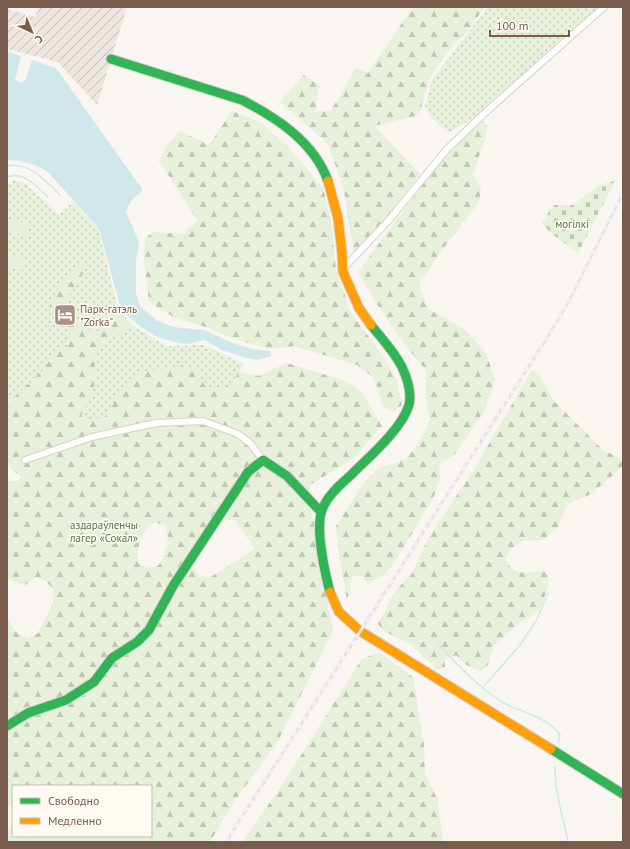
<svg xmlns="http://www.w3.org/2000/svg" width="630" height="849" viewBox="0 0 630 849" font-family="'PT Sans',sans-serif">
  <defs>
    <pattern id="industrial-furrows" width="10" height="10" patternUnits="userSpaceOnUse"><rect width="10" height="10" fill="#ede5e0"/><path d="M-1 1l2-2M0 10L10 0M9 11l2-2" fill="none" stroke="#c5bdb8"/></pattern>
    <pattern id="green-dots" width="8" height="8" patternUnits="userSpaceOnUse"><rect width="8" height="8" fill="#e7f0db"/><path d="M2 2h.1M6 6h.1" fill="none" stroke="#c0c6b4" stroke-width="1.8" stroke-linecap="round"/></pattern>
    <pattern id="forest-firs" width="22" height="20" patternUnits="userSpaceOnUse"><rect width="22" height="20" fill="#e7f0db"/><path d="M5 1l3.5 6h-7zM16 11l3.5 6h-7z" fill="#c0c6b4"/></pattern>
    <pattern id="cemetery-stones" width="16" height="16" patternUnits="userSpaceOnUse"><rect width="16" height="16" fill="#e7f0db"/><path d="M2 7V4a2 2 0 0 1 4 0v3zM10 15v-3a2 2 0 0 1 4 0v3z" fill="#c0c6b4"/></pattern>
  </defs>
  <rect width="100%" height="100%" fill="#f9f5f0"/>
  <!-- industrial -->
  <path fill="url(#industrial-furrows)" d="M39,7H127L97,105L58,62L7,49V9L35,17Z"/>
  <!-- green -->
  <path fill="url(#green-dots)" d="M488,7H609L489,109L448,133L431,117L425,107L432,80Z
    M14,180L26,184L59,215L73,202L98,229L117,305L131,325L167,346L203,345L244,364L220,409L67,435L7,398V186Z"/>
  <!-- forest -->
  <path fill="url(#forest-firs)" fill-rule="evenodd" d="M413,7H484L471,28L450,49L430,77L419,115L374,126L420,174L355,259L343,186L328,144L280,102L304,75L319,85L315,112L330,111L341,95L355,68L368,73Z
    M232,111L260,122L287,145L323,188L331,220L336,270L351,313L383,356L397,381L402,405L393,412L383,406L374,378L357,365L294,346L269,349L234,339L203,326L175,318L149,302L144,260L145,239L152,232L184,234L198,221L159,161L165,148L180,131L209,145Z
    M483,117L488,129L473,175L481,188L479,202L443,249L419,284L428,309L463,328L486,353L495,380L485,410L455,454L439,465L440,480L432,501L391,567L380,578L367,584L363,576H352L350,591L347,600L338,549L336,526L365,481L381,467L396,463L408,457L421,439L430,420L426,399V370C399,339 378,308 358,272L433,170Z
    M82,265L85,269L81,277L65,301C69,316 80,327 95,332L102,329L114,311H119L129,325C123,336 106,336 99,350C92,363 96,373 94,387C92,397 86,406 81,415L84,419L104,418L129,380C143,370 169,366 187,367C192,367 197,371 201,373V380L207,388L226,387L240,372L258,376L287,363L346,381L362,392L382,426L354,458L310,485L309,496L333,631L278,741L232,805L210,842H7V832H9L13,824V836H151V786H13V803L10,806L7,805V618L17,633L28,639L38,633L53,603L54,589L44,580L35,578L25,585L10,580L7,581V481H19L21,476L13,471L7,463V401L9,402L41,372L57,350L68,346L70,330L50,306L52,299L74,267ZM226,520H235L255,549L211,577L199,575L190,558ZM155,523L164,524C172,539 166,552 158,566L147,568L138,563C138,546 139,531 155,523Z
    M532,370L539,374L553,400L603,450L622,459V467L591,494L568,504L557,528L543,540L522,541L512,548L505,558C511,576 529,573 544,571L548,576V587L540,608L531,616L521,621L493,647L488,665L480,672L465,664L456,655L445,660V667L438,670L410,644L384,631L378,624L396,590L411,575L429,537L473,471Z
    M379,652L414,678L418,710L424,744L425,774L438,800L443,842H242L282,785L362,659Z"/>
  <!-- cemetery -->
  <path fill="url(#cemetery-stones)" d="M615,181L578,253L552,234L542,223L553,205H573L599,185Z"/>
  <!-- pitch -->
  <path fill="#e7f0db" d="M7,220L30,223L28,236L7,232Z
    M7,255L26,259L24,270L7,267Z"/>
  <!-- water -->
  <path fill="#d0e8ea" d="M7,51L21,56L15,80L22,83L26,79L32,60L56,68L143,190L130,202L126,212L139,242L136,261V293L140,306L156,320L173,327L204,330L233,343L252,349L270,351L271,356L257,360L246,358L222,350L204,340L188,344L178,343L157,337L141,327L126,314L119,302L99,229L48,172C35,164 22,160 7,160Z"/>
  <g fill="none" stroke-linecap="round" stroke-linejoin="round">
    <!-- stream -->
    <path stroke="#d0e8ea" stroke-width="1.5" d="M7,166C29,161 46,181 60,195
      M7,177C23,170 37,187 48,197
      M438,644C455,662 481,690 502,702C520,712 548,717 560,735L558,743
      M484,686L520,645L536,621L548,593
      M555,767C555,793 563,817 568,842"/>
    <!-- street casing -->
    <g stroke="#d7d1cb" stroke-width="8">
      <path id="street" d="M342,270L389,220L447,149L487,111L604,7
        M25,460L92,437L156,423L203,421L238,434L250,443L263,460"/>
    </g>
    <!-- fast casing -->
    <g stroke="#d9d2cb" stroke-width="11">
      <path id="fast" d="M111,59L242,100C277,118 314,142 328,181
        M330,592C325,573 315,529 322,510C327,496 340,485 351,475C368,458 402,429 409,405C412,393 407,378 402,367C394,351 381,338 371,325
        M7,726L28,713L66,700L94,682L112,658L137,642L149,630L173,586L248,472L263,460L287,476L321,512
        M551,749L623,794"/>
    </g>
    <!-- slow casing -->
    <g stroke="#d9d2cb" stroke-width="11">
      <path id="slow" d="M328,181L338,218L342,253L343,272L359,308L371,325
        M330,592L339,612L360,631L551,749"/>
    </g>
    <!-- street -->
    <use href="#street" stroke="#fefefd" stroke-width="6"/>
    <!-- fast -->
    <use href="#fast" stroke="#30b455" stroke-width="9"/>
    <!-- slow -->
    <use href="#slow" stroke="#ff9f0a" stroke-width="9"/>
    <!-- rail casing -->
    <g stroke="#e6e3e7" stroke-width="3">
      <path id="rail" d="M226,842L545,341L567,305L623,193"/>
    </g>
    <!-- rail -->
    <use href="#rail" stroke="#fffaf3" stroke-width="1.5" stroke-dasharray="4.5" stroke-linecap="butt"/>
  </g>
  <!-- icons -->
  <defs>
    <g id="hotel-square" transform="scale(1.15)"><rect x="-9" y="-9" width="18" height="18" rx="4" fill="#a69286" stroke="#fffaf3"/><path d="M-6-4.5h1.5V1H6V5H4.5V3h-9V5H-6ZM-4 0a1.8 1.8 0 1 1 3.6 0ZM.5 0V-2.5h3Q6-2.5 6 0Z" fill="#fff"/></g>
  </defs>
  <g fill-rule="evenodd">
    <use href="#hotel-square" x="65" y="315"/>
  </g>
  <g text-anchor="middle" stroke-width="3" stroke-linejoin="round" paint-order="stroke">
    <!-- park labels -->
    <g font-size="11" fill="#537a41" stroke="#fffaf3">
      <text x="572" y="228">могілкі</text>
      <text x="104" y="529">аздараўленчы<tspan x="104" dy="13">лагер «Сокал»</tspan></text>
    </g>
    <!-- poi labels -->
    <g font-size="11" fill="#7a5c4d" stroke="#fffaf3" text-anchor="start">
      <text x="80" y="313">Парк-гатэль<tspan x="80" dy="13">"Zorka"</tspan></text>
    </g>
  </g>
  <!-- border -->
  <rect width="630" height="849" fill="none" stroke="#7a5c4d" stroke-width="16"/>
  <!-- legend -->
  <rect x="12" y="785" width="140" height="52" fill="#fffaf3" stroke="#cabbb1"/>
  <rect x="20" y="798" width="20" height="6" fill="#30b455" stroke="#cabbb1"/>
  <text x="48" y="805" font-size="12" fill="#7a5c4d">Свободно</text>
  <rect x="20" y="818" width="20" height="6" fill="#ff9f0a" stroke="#cabbb1"/>
  <text x="48" y="825" font-size="12" fill="#7a5c4d">Медленно</text>
  <!-- north arrow -->
  <g transform="translate(32 32) rotate(136)" stroke="#fffaf3" stroke-width="3" paint-order="stroke">
  <path d="M0-3L7 15L0 10L-7 15Z" fill="#7a5c4d"/>
  <text y="-6" font-size="11" font-weight="bold" text-anchor="middle" fill="#7a5c4d">С</text>
  </g>
  <!-- scale -->
  <path d="M490 30v6h79v-6" fill="none" stroke="#7a5c4d" stroke-width="2"/>
  <text x="496" y="30" font-size="12" fill="#7a5c4d" stroke="#fffaf3" stroke-width="3" paint-order="stroke">100 m</text>
</svg>
